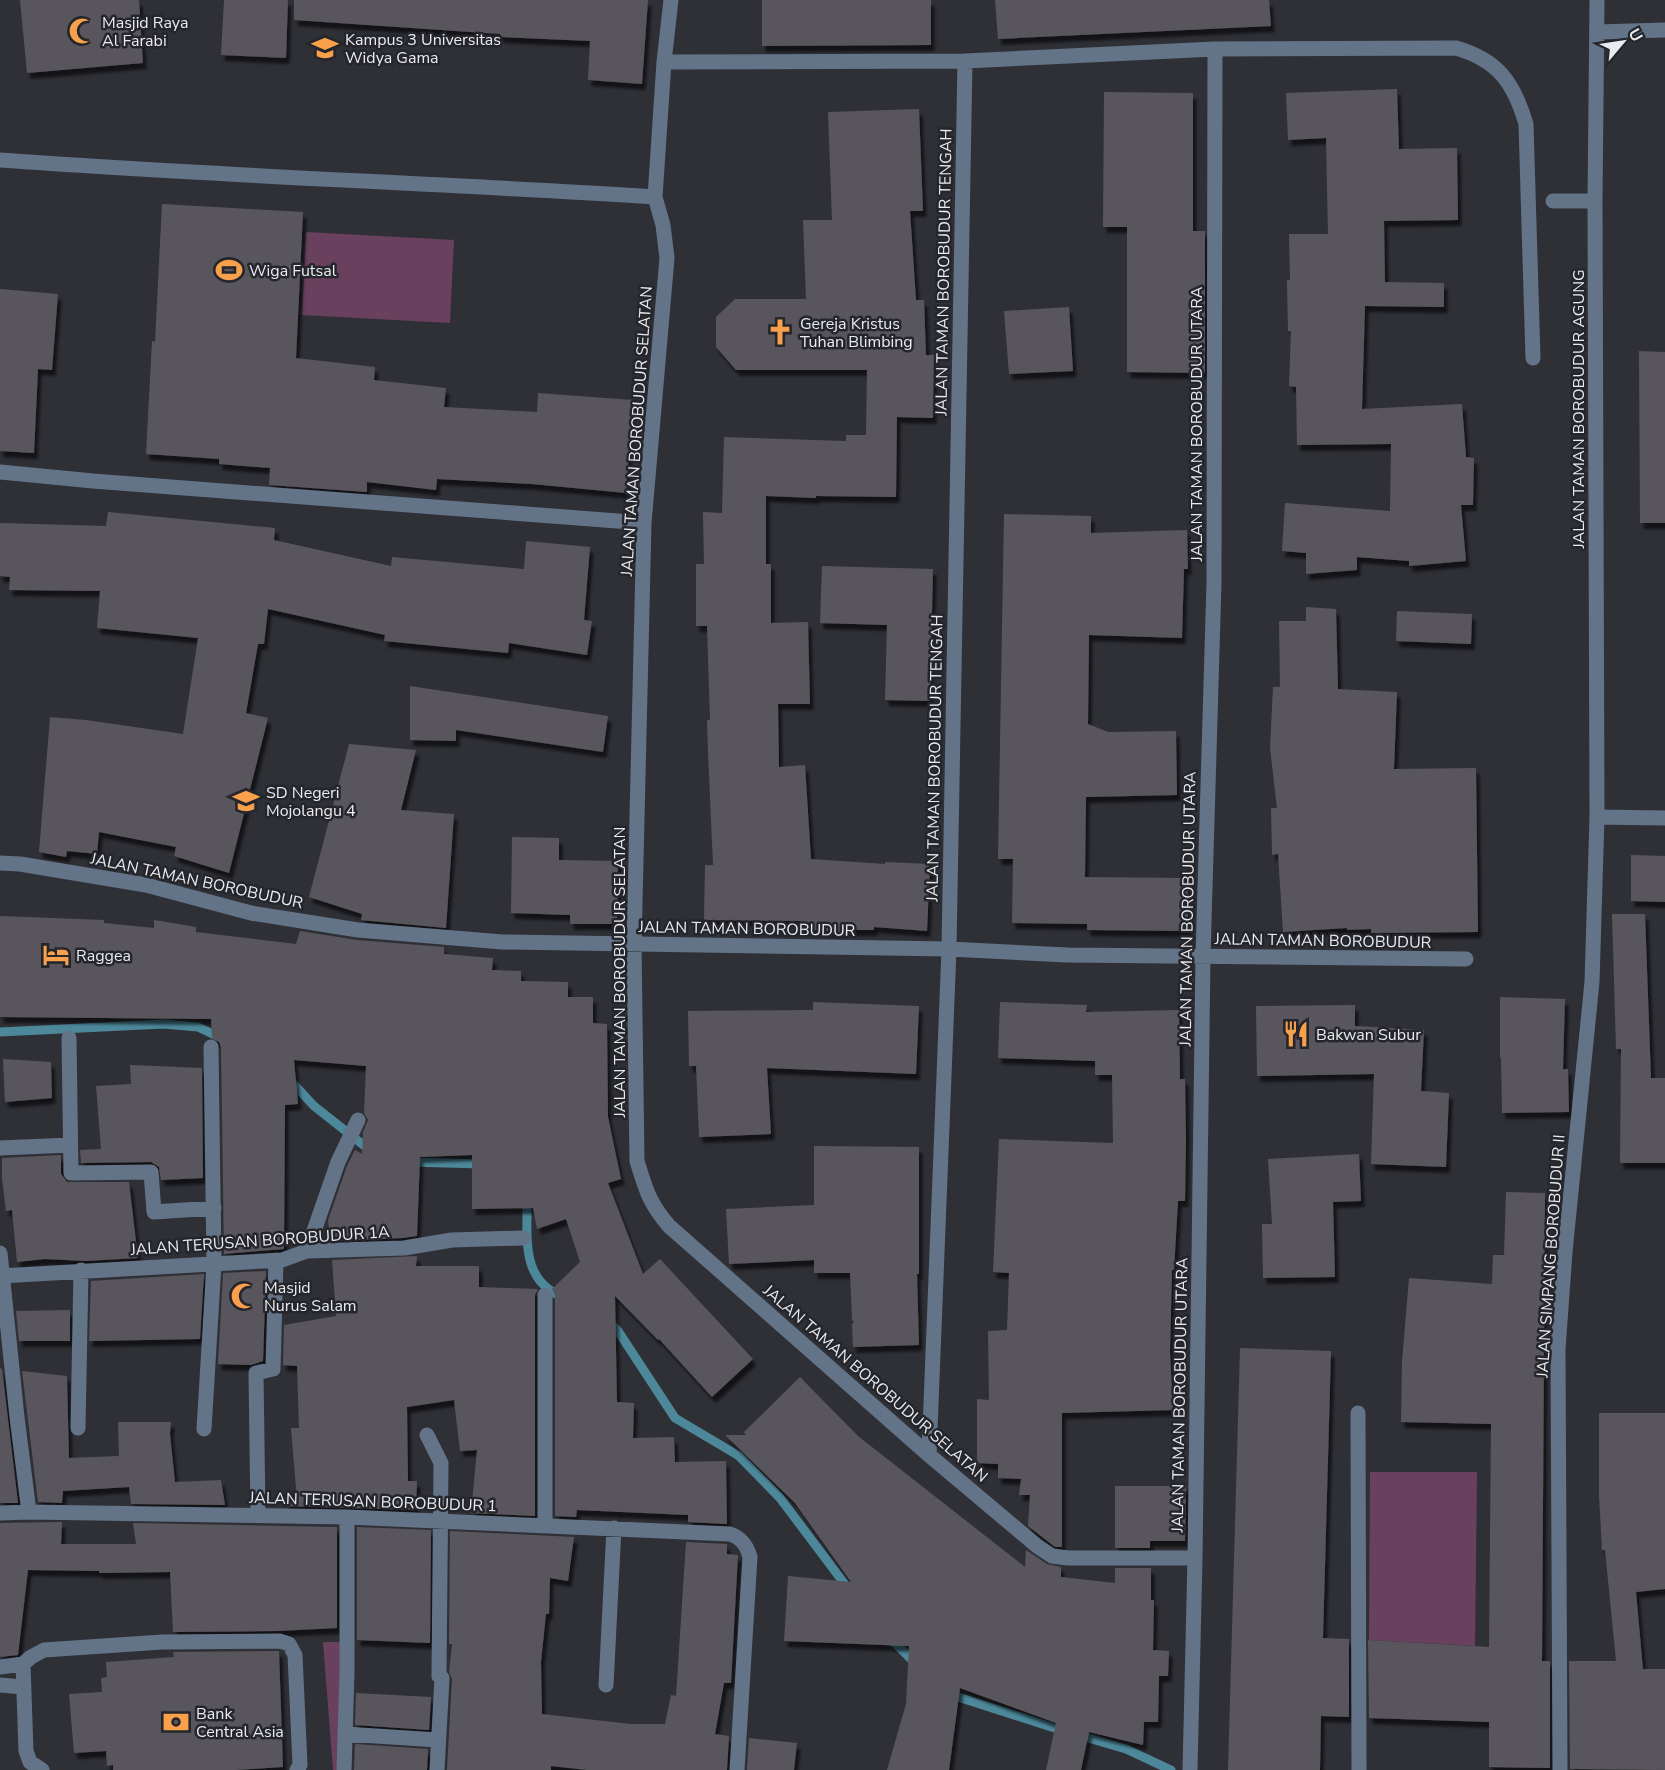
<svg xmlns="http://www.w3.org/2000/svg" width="1665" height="1770" viewBox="0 0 1665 1770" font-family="'Nunito Sans',sans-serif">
  <defs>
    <filter id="shadow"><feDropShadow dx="3.5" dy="6" stdDeviation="1.5" flood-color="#0009"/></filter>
  </defs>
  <rect width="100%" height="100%" fill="#2f3036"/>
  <!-- green -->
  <path fill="#69415e" d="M306,232L454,240L450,323L302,315Z
    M1370,1472H1477L1475,1646L1369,1640Z
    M323,1642H340L339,1770H333Z"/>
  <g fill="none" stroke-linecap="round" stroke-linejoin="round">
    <!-- stream -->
    <path stroke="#4c889a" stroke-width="9" d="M0,1032L164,1024L198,1027L221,1038
      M289,1079L314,1106L371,1151
      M409,1162L482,1164
      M527,1197C528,1237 519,1281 565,1298
      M609,1321L618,1331L675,1418L739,1456L780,1498L850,1591
      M890,1638L916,1664
      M950,1692L955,1696L1064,1731
      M1078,1735L1126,1749L1171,1770"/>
  </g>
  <!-- building -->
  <path fill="#59555c" filter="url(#shadow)" d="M20,0H139L143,63L27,73Z
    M224,0H288L286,58L221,55Z
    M294,0H648L642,84L588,80L590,41L500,37V34L294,20Z
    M762,0H931V45L762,46Z
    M995,0H1269L1271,26L998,39Z
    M1397,89L1399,149L1457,148L1458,220L1384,221L1385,282L1444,283V307L1365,306L1362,409L1462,404L1466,457L1474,458L1473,505H1461L1466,561L1409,566V561L1357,557V570L1306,574V553L1282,551L1285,503L1390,511L1391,444L1297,445L1296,387L1289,386L1291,331H1288L1287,280H1290L1289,234H1328L1326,138L1288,140L1286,93Z
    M1104,92L1193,93V231H1205V373L1127,372V227H1103Z
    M919,109L923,211H910L916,300H924L926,355H934L933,418L897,417L896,497L816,496V498L766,496V564H771V623L808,622L810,704H778L779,767L805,765L811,859L885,864V862L930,864L927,931L874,927V930H841V932L800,929L801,921L704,920L705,865H713L708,752L707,720H710L707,626H696V564H704L703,512L722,513L724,437L846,441V435H866L867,370H736L716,347V317L735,299H806L803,220H832L828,112Z
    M162,204L303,212L296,358L375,367L374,380L446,388L444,407L537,412L538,393L633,400L626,493L532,484L437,479L436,490L367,482V492L269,485L270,468L219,464V459L146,454L152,341L155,342Z
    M0,289L58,294L52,370L38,369L34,453L0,451Z
    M1069,307L1073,371L1009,374L1004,311Z
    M1639,351L1665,352V523H1640Z
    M108,512L275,528L274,540L391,566L392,557L524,569L526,541L590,547L584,620L592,621L587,655L509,643L508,653L384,641L385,635L268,609L264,644H258L246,713L268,718L229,873L174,856L176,847L99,832L97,854L67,851L66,857L39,852L50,717L86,720L183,734L198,638L97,628L100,591L9,590L10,577L0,576V523L106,526Z
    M1004,514L1091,516V533L1187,530L1188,569H1184L1182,638L1089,635L1088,724L1108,732L1176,731L1177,795L1086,797L1085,877L1188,878V931L1087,930V924L1012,923L1013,859H998Z
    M822,566L933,569L930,701L885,700L887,625L820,623Z
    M1306,607L1336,609L1338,689L1397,692L1394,769L1476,768L1478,932L1371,933V929L1347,930V928L1283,932L1278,854L1272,855L1271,808H1277L1270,748L1273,687H1280L1279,621H1306Z
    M1397,611L1472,614L1471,644L1396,641Z
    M410,686L608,716L603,752L456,730V741L410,740Z
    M349,744L416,750L401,810L454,814L446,928L361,920L362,914L309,897Z
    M512,837L559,838V860L618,861L617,924H570V915L511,913Z
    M1631,855L1665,856V902L1631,901Z
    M1612,914H1645L1651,1078H1665V1163H1620L1621,1049H1616Z
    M0,916L104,920V923L154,928V920L196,927V932L296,944L300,931L357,940L444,947V954L493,958L492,970L521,971V981L568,982V997H593V1023L607,1024L608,1117L621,1179L608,1183L643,1274L660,1259L753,1359L712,1397L659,1339L658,1340L615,1296L617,1402L634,1403L633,1438L674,1437L675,1462L726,1461L727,1524L688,1522V1515L577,1510L576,1517L555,1516V1295L552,1289L580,1262L566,1219L537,1229L533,1208L472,1209V1155L420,1157L417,1236L403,1238L330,1241L328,1220L347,1166L355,1150L362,1154L363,1132L368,1120L364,1113L366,1066L294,1060L298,1104L285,1105L284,1249L224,1254L221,1047L219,1042L212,1038L211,1019L0,1017Z
    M1500,997L1565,999L1563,1069H1568L1569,1112L1502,1113L1501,1058H1500Z
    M813,1002L919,1006L916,1074L767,1068L771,1134L699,1137L696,1066H689L688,1011L813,1010Z
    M1000,1002L1087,1005L1086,1012L1179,1010L1180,1079H1185L1186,1139L1185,1201H1178L1174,1270H1172L1170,1352L1173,1410L1062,1413V1547H1055L1028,1526L1030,1495H1019L1021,1479L998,1478V1464L977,1463V1399L989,1400L988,1331L1007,1330L1009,1273L993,1272L999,1139L1113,1143L1112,1075H1095V1061L998,1058Z
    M1355,1005V1026L1424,1030L1421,1091L1449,1093L1446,1167L1371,1164L1374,1074L1257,1076L1256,1006Z
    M3,1059L51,1062L52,1098L5,1102Z
    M130,1065L202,1068L203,1178L161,1180L159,1167L151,1162L81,1163L80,1150L101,1149L96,1086L131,1084Z
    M814,1146L919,1147V1274H917L919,1345L853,1347L852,1324L854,1322L852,1320L850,1273H814V1260L729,1264L726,1209L814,1205Z
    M1359,1154L1361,1201L1333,1202L1335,1277L1263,1278L1262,1224H1272L1268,1159Z
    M61,1155V1174L67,1182H129L138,1258L85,1261L45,1259L17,1262L12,1210L6,1211L2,1179V1158Z
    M1506,1192L1545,1193L1542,1661H1550V1768L1489,1767V1722L1369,1718L1368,1640L1489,1647L1491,1424L1401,1422L1402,1361L1409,1278L1492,1284L1493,1255H1504Z
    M417,1256L416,1266H479V1287L538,1289L535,1295V1516L471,1513L477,1450L460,1451L454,1400L407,1407L408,1481H417L416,1510L286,1506V1500H297L291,1428H299L297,1366L283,1365L284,1325L336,1316L332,1260Z
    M266,1271L263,1361L251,1365L218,1364L223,1273Z
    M204,1274L200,1339L89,1341L91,1281Z
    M70,1310V1341H19L16,1311Z
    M1240,1348L1331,1351L1323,1638L1349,1639V1717L1321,1716L1320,1770H1228Z
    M0,1368L2,1369L18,1503H0Z
    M22,1371L67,1376L69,1458L119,1456L118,1422H171L170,1434L175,1482L221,1480L225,1505L131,1504L129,1487L63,1491L62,1503L38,1502Z
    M800,1377L858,1436L1025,1567L1026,1550L1047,1564L1061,1567V1577L1115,1583V1568H1151V1600H1154L1153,1650L1169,1651L1168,1676H1159L1158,1722H1144L1143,1745L1089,1732L1081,1770H1046L1056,1723L960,1688L949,1770H887L906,1704L909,1646L784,1641L788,1576L851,1582L795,1503L725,1435H746L744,1432Z
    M1599,1413H1665V1589L1636,1592L1643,1669H1665V1770L1570,1769L1569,1661H1616L1605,1550H1602L1599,1495Z
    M1115,1486H1186L1185,1541H1150V1548H1115Z
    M62,1522L61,1544H136L133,1523L337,1527V1628L278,1631L173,1632L170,1572L99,1573V1571L28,1570L18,1655L0,1657V1523Z
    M357,1527L431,1530L430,1643L357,1640Z
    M450,1531L574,1537L568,1581L550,1578L549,1614H546L541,1662L542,1714L631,1724H665L671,1695L676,1696L686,1542L727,1544V1554L738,1555L731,1683H724L715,1734L729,1736L727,1770H587L551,1766V1770H447L452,1679L449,1672L452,1644H449Z
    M279,1651L283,1767L236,1770H113V1765L107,1766L106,1751L74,1753L69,1694L102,1692L101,1678L107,1677L106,1662L174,1657L173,1652Z
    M356,1693L431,1697L429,1730L355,1725Z
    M749,1738L797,1743L794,1770H747Z
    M355,1744L428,1749L427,1770H354Z"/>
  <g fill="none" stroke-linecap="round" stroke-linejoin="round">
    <!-- minor -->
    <path stroke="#637488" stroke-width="15" d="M671,0L664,62L655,197L663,225L667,258L644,523L634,944L637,1161C646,1190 649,1203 669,1226L929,1455L1037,1546L1052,1556L1068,1558H1195
      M1597,32L1665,30
      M664,62L965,61L1215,49L1456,48C1498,60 1514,83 1526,124L1533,358
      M0,160C218,176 437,183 655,197
      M1553,201H1595
      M0,472L93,481L644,523
      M1597,817L1665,818
      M0,863L20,864L146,885L251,913L358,930L502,942L949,949L1067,955L1466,959
      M69,1038L71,1173L151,1172L154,1212L214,1208
      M0,1148L70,1145
      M307,1251L338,1162L358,1120
      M0,1253L17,1417L29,1512
      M0,1276L282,1260L307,1251L404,1248L452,1240L523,1238
      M1358,1413L1359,1770
      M78,1428L81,1270
      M204,1429L214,1264L211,1047
      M427,1435L441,1463L439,1676L442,1678L437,1770
      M929,1455L949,949L965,61
      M0,1513L29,1512L347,1517L730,1534C742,1538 747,1546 750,1557L737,1770
      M258,1514L256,1373L273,1369L276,1260
      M545,1525V1295
      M23,1664L26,1751L30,1762L42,1770
      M0,1667L23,1664L31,1657L44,1650L162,1642L280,1641L289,1644L295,1655L300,1765L297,1770
      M0,1685L23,1687
      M606,1685L614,1528
      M345,1734L438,1740
      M344,1770L347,1672V1517
      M1190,1770L1195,1558L1203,956L1214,583L1215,49
      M1560,1770L1558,1349L1565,1252L1592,982L1597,817L1595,201L1597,0"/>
  </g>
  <!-- icons -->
  <defs>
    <g id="mosque-bare" transform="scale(2.07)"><path d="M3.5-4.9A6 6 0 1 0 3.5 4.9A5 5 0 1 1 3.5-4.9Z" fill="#f8a04b" stroke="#25262c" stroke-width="2.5" paint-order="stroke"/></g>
    <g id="university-bare" transform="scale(2.07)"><path d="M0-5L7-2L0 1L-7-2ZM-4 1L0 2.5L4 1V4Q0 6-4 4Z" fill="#f8a04b" stroke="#25262c" stroke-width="2.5" paint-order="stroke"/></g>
    <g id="stadium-bare" transform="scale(2.07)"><path d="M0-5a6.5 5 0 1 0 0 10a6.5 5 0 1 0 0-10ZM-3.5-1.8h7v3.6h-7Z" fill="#f8a04b" stroke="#25262c" stroke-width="2.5" paint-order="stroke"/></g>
    <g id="church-bare" transform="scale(2.07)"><path d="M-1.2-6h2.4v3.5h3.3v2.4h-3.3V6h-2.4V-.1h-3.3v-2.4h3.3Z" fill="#f8a04b" stroke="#25262c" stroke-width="2.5" paint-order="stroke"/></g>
    <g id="school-bare" transform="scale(2.07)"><path d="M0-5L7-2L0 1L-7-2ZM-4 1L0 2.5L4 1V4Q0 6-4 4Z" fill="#f8a04b" stroke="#25262c" stroke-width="2.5" paint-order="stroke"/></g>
    <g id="hotel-bare" transform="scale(2.07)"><path d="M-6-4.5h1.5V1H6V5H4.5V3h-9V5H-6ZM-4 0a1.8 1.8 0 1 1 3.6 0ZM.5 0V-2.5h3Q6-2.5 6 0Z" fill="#f8a04b" stroke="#25262c" stroke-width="2.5" paint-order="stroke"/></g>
    <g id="restaurant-bare" transform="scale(2.07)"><path d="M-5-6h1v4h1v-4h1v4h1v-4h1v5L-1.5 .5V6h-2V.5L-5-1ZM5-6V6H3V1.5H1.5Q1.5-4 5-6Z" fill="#f8a04b" stroke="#25262c" stroke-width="2.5" paint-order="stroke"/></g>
    <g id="bank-bare" transform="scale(2.07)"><path d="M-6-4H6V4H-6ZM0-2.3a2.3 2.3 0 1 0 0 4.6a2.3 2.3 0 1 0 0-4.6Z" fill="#f8a04b" stroke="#25262c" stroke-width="2.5" paint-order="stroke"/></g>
  </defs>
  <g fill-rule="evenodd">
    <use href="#mosque-bare" x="82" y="31"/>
    <use href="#university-bare" x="325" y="48"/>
    <use href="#stadium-bare" x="229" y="270"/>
    <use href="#church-bare" x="780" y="332"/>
    <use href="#school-bare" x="246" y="801"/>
    <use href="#hotel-bare" x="56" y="955"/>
    <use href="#restaurant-bare" x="1296" y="1034"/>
    <use href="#mosque-bare" x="244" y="1296"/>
    <use href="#bank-bare" x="176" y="1722"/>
  </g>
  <g text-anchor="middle" stroke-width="5" stroke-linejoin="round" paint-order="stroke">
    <!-- poi labels -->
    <g font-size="16" fill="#eaebef" stroke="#25262c" text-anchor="start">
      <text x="102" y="28">Masjid Raya<tspan x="102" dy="18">Al Farabi</tspan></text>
      <text x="345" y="45">Kampus 3 Universitas<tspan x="345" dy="18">Widya Gama</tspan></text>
      <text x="249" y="276">Wiga Futsal</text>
      <text x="800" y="329">Gereja Kristus<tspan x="800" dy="18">Tuhan Blimbing</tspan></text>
      <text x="266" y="798">SD Negeri<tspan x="266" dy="18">Mojolangu 4</tspan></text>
      <text x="76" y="961">Raggea</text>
      <text x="1316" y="1040">Bakwan Subur</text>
      <text x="264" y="1293">Masjid<tspan x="264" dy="18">Nurus Salam</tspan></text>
      <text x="196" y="1719">Bank<tspan x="196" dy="18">Central Asia</tspan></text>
    </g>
    <!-- street labels -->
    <g font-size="16" fill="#eaebef" stroke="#25262c">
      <text transform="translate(943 272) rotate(-89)" y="6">JALAN TAMAN BOROBUDUR TENGAH</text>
      <text transform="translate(1578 409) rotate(-90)" y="6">JALAN TAMAN BOROBUDUR AGUNG</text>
      <text transform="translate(1196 424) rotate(-90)" y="6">JALAN TAMAN BOROBUDUR UTARA</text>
      <text transform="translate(636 431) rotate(-86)" y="6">JALAN TAMAN BOROBUDUR SELATAN</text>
      <text transform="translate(934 758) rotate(-89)" y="6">JALAN TAMAN BOROBUDUR TENGAH</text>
      <text transform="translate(197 880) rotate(12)" y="6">JALAN TAMAN BOROBUDUR</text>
      <text transform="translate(1187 909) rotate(-89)" y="6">JALAN TAMAN BOROBUDUR UTARA</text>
      <text transform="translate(747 928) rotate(1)" y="6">JALAN TAMAN BOROBUDUR</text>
      <text transform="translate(1323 940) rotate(1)" y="6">JALAN TAMAN BOROBUDUR</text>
      <text transform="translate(619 972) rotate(-90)" y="6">JALAN TAMAN BOROBUDUR SELATAN</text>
      <text transform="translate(260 1240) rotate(-4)" y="6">JALAN TERUSAN BOROBUDUR 1A</text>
      <text transform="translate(1550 1256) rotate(-86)" y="6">JALAN SIMPANG BOROBUDUR II</text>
      <text transform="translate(876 1383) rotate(41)" y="6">JALAN TAMAN BOROBUDUR SELATAN</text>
      <text transform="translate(1179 1395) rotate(-89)" y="6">JALAN TAMAN BOROBUDUR UTARA</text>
      <text transform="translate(373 1501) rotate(2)" y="6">JALAN TERUSAN BOROBUDUR 1</text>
    </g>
  </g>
  <!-- north arrow -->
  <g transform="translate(1623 42) rotate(61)" stroke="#25262c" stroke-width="4.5" paint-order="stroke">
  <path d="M0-4.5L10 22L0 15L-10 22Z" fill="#eaebef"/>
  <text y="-9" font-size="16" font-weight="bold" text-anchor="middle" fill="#eaebef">U</text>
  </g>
</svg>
